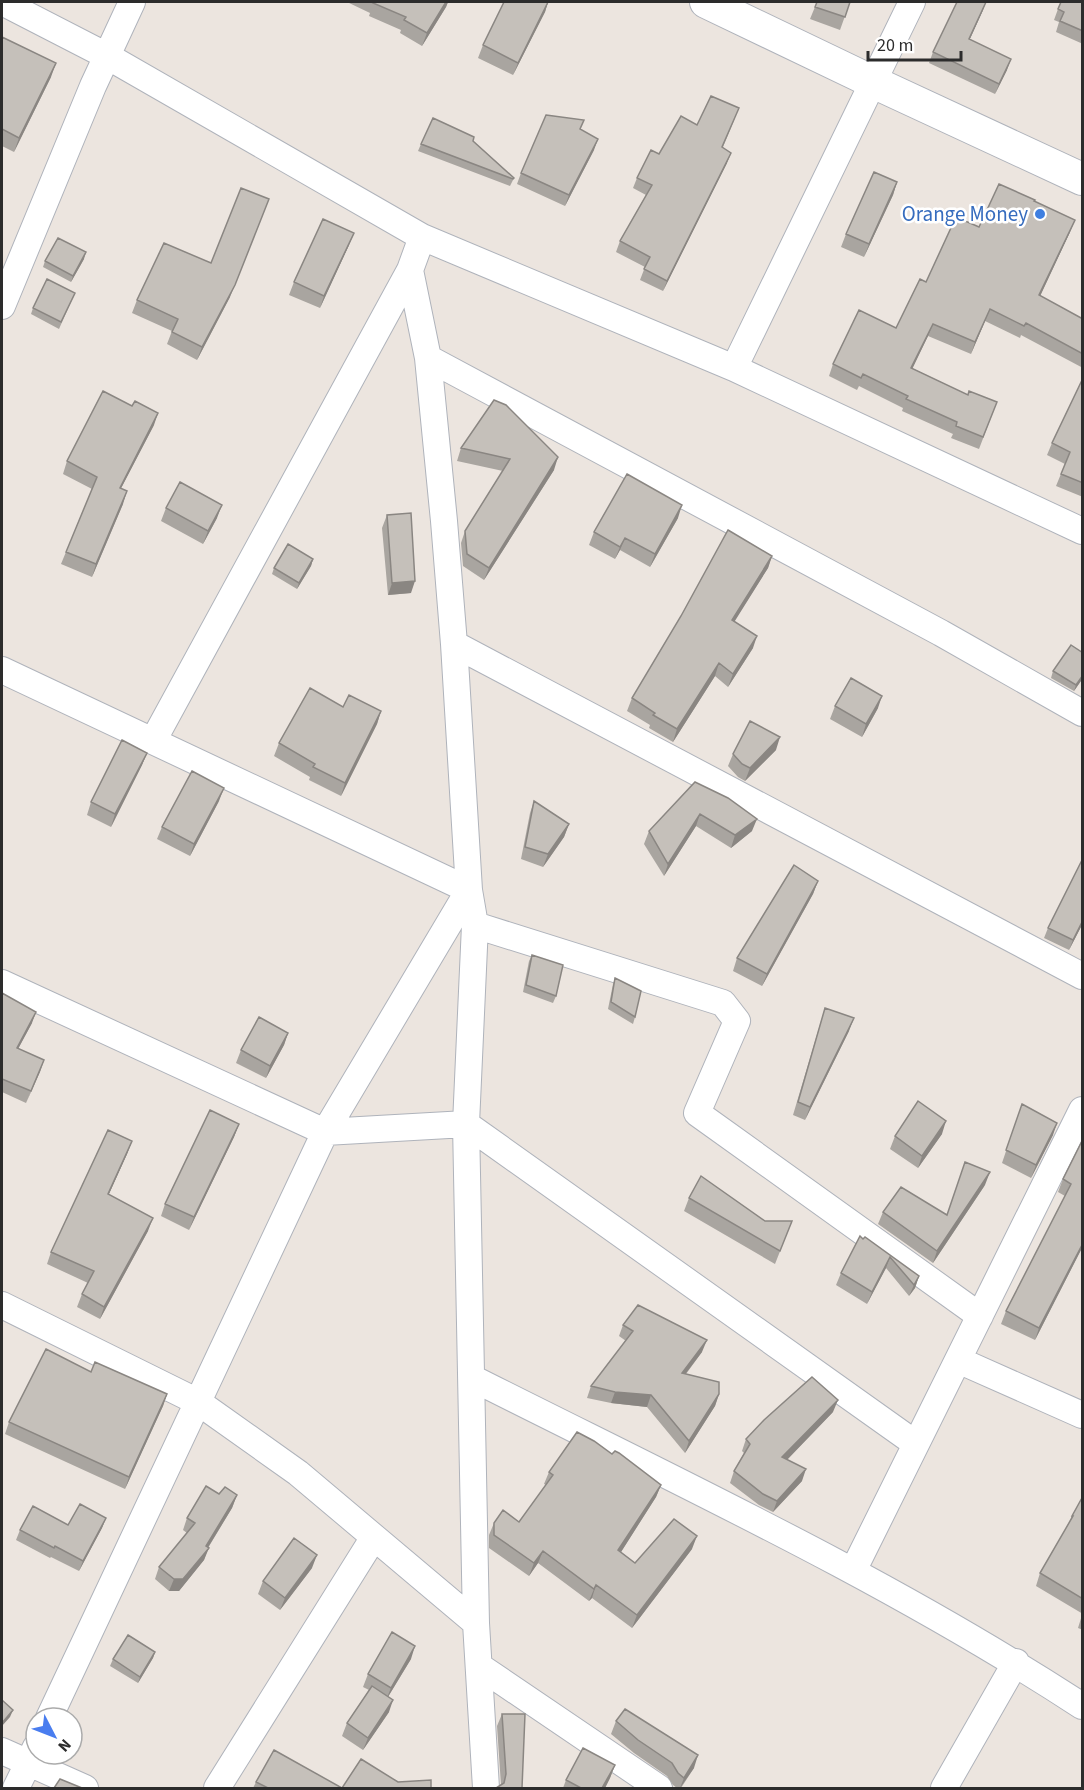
<svg xmlns="http://www.w3.org/2000/svg" width="1084" height="1790" viewBox="0 0 1084 1790" font-family="'Source Sans 3',sans-serif">
  <rect width="100%" height="100%" fill="#ece5df"/>
  <g fill="none" stroke-linecap="round" stroke-linejoin="round">
    <!-- minor casing -->
    <g stroke="#afb3bb" stroke-width="28">
      <path id="minor" d="M2,2L107,56L422,237L734,368L1082,531
        M422,237L410,270L428,358L444,521L454,644L469,890L475,925L466,1124L476,1623L486,1788
        M2,306L93,86L132,2
        M428,358L941,633L1082,713
        M734,368L912,2
        M454,644L1082,976
        M2,670L469,890L325,1132L49,1718
        M153,741L410,270
        M475,925L723,1003L737,1021L697,1113L980,1316
        M2,983L325,1132L466,1124L916,1444
        M2,1305L198,1402L298,1473L476,1623
        M958,1360L1082,1415
        M472,1378C678,1482 889,1580 1082,1706
        M853,1571L1082,1110
        M479,1666L659,1788
        M2,1751L85,1788
        M16,1788L36,1747
        M217,1788L374,1537
        M944,1788L1016,1662"/>
    </g>
    <!-- tertiary casing -->
    <g stroke="#afb3bb" stroke-width="34">
      <path id="tertiary" d="M706,2L873,82L1082,179"/>
    </g>
    <!-- minor -->
    <use href="#minor" stroke="#fff" stroke-width="26"/>
    <!-- tertiary -->
    <use href="#tertiary" stroke="#fff" stroke-width="32"/>
  </g>
  <!-- wall -->
  <path fill="#a9a5a0" d="M347,2H448L446,7L422,46L400,33L401,30L369,16L370,13Z
    M548,2L545,12L513,75L478,58L483,45Z
    M817,2H850L840,30L810,19Z
    M1083,2V44L1056,32L1059,22L1054,20L1058,9Z
    M983,10L969,40L1007,70L995,94L929,63L933,52Z
    M2,37L51,77L14,152L2,146Z
    M735,118L723,147L727,163L663,291L640,280L645,267L616,252L620,241L646,195L633,188L637,178L659,154L697,125Z
    M584,120L580,129L594,150L565,206L517,184L521,173Z
    M473,141L514,178L510,186L418,151L421,144Z
    M897,182L893,195L864,257L841,247L846,234Z
    M1035,201L1070,232L1040,296L1083,319V368L1021,335L1020,338L985,321L971,354L928,336L912,368L968,395L997,402L979,449L951,438L953,434L902,411L903,408L859,386L857,390L829,376L833,364L896,328L926,282Z
    M349,245L320,308L289,295L294,282Z
    M84,259L71,282L43,267L45,261Z
    M75,293L59,329L31,314L33,308Z
    M230,297L197,360L167,344L172,331L132,313L137,300Z
    M1083,378V497L1056,486L1065,464L1047,455L1052,443Z
    M494,400L554,470L484,580L463,566L461,543L465,531L503,471L457,461L461,448Z
    M154,425L121,488L123,504L92,577L61,564L92,489L63,474L67,461Z
    M166,508L217,518L203,544L161,521Z
    M387,515L411,593L388,595L382,528Z
    M678,518L650,567L620,550L615,559L589,545L594,532Z
    M772,556L768,568L734,621L753,648L728,687L715,676L673,742L649,728L650,725L627,711L632,698Z
    M313,559L311,566L297,589L272,574L274,568Z
    M1083,653V678L1074,691L1051,678L1053,671Z
    M835,706L878,708L862,737L830,719Z
    M343,707L381,711L377,724L341,796L309,780L310,777L274,756L279,743Z
    M776,750L745,781L738,777L728,766L733,754Z
    M147,753L142,765L111,827L87,815L91,802Z
    M728,798L752,831L731,848L696,826L664,876L644,844L649,831Z
    M219,801L190,856L157,839L162,827Z
    M534,801L569,824L564,837L543,867L521,859L530,813Z
    M1083,858V923L1069,950L1044,938L1048,928Z
    M818,881L813,894L762,986L733,971L737,958Z
    M532,955L556,996L553,1003L523,992L529,961Z
    M615,978L635,1017L633,1024L608,1009L613,984Z
    M2,993L32,1023L18,1049L44,1060L26,1103L2,1092Z
    M825,1008L849,1031L805,1120L793,1115L821,1021Z
    M288,1033L284,1045L266,1078L236,1063L241,1050Z
    M1022,1104L1053,1135L1031,1178L1002,1163Z
    M239,1124L234,1137L189,1230L161,1216L165,1204Z
    M942,1134L918,1168L890,1149L895,1136Z
    M1083,1139V1246L1035,1340L1001,1324L1006,1311L1065,1196L1058,1192L1063,1179Z
    M132,1141L127,1154L109,1194L148,1231L100,1319L77,1307L82,1294L88,1283L47,1264L51,1252Z
    M985,1185L933,1263L878,1224L883,1212L947,1215Z
    M689,1198L765,1221H792L775,1264L684,1211Z
    M863,1239L919,1276L915,1288L909,1296L886,1268L867,1304L836,1285L841,1273Z
    M623,1325L702,1352L686,1374L719,1394L715,1406L685,1453L647,1407L611,1403L587,1398L591,1386L626,1341L619,1336Z
    M91,1372L167,1394L163,1406L125,1489L5,1434L9,1422Z
    M833,1412L787,1460L802,1481L773,1512L759,1505L730,1483L734,1471L744,1453L742,1451L746,1439Z
    M612,1454L661,1485L656,1497L621,1552L635,1563L692,1549L632,1628L592,1598L589,1601L538,1563L529,1576L489,1548V1535L494,1523L519,1522L546,1485L544,1484L549,1472Z
    M219,1494L237,1495L232,1508L208,1548L204,1560L179,1591H169L155,1579L159,1567L187,1533L183,1530L187,1518Z
    M1083,1496V1614L1036,1586L1040,1573L1068,1525L1072,1516Z
    M106,1518L102,1528L79,1571L51,1557L50,1558L16,1540L20,1530L68,1525Z
    M312,1568L280,1610L258,1594L263,1581Z
    M1082,1615H1083V1630L1078,1628Z
    M155,1652L153,1658L138,1683L110,1666L113,1659Z
    M411,1659L388,1697L389,1712L363,1750L342,1736L347,1723L369,1690L363,1687L368,1674Z
    M502,1714L522,1788L501,1785L497,1726Z
    M616,1721L694,1768L681,1788H677L673,1785L667,1776L634,1753L611,1734Z
    M615,1765L610,1778L605,1788H563L566,1780Z
    M256,1782L342,1788H253Z"/>
  <!-- shaded-wall -->
  <path fill="#8a8682" d="M446,2H448L446,7L422,46L427,33Z
    M548,2L545,12L513,75L518,63Z
    M986,2L983,10L965,50L969,39Z
    M1011,59L1007,70L995,94L999,84Z
    M56,63L51,77L14,152L19,138Z
    M598,139L594,150L565,206L569,195Z
    M731,153L727,163L663,291L667,281Z
    M897,182L893,195L864,257L869,244Z
    M269,199L230,297L197,360L202,347Z
    M1075,220L1070,232L1035,307L1039,295Z
    M354,233L349,245L320,308L324,296Z
    M86,252L84,259L71,282L73,276Z
    M990,309L985,321L971,354L975,342Z
    M933,324L928,336L907,380L911,368Z
    M158,413L154,425L115,500L120,488Z
    M558,457L554,470L484,580L489,568Z
    M127,491L123,504L92,577L96,564Z
    M222,505L217,518L203,544L208,531Z
    M682,505L678,518L650,567L655,554Z
    M625,538L620,550L615,559L620,547Z
    M772,556L768,568L728,632L732,620Z
    M313,559L311,566L297,589L299,583Z
    M415,581L411,593L388,595L392,583Z
    M757,636L753,648L728,687L733,674Z
    M719,663L715,676L673,742L677,729Z
    M1083,675V678L1074,691L1076,685Z
    M882,696L878,708L862,737L866,724Z
    M381,711L377,724L341,796L345,783Z
    M780,737L776,750L745,781L750,768Z
    M147,753L142,765L111,827L115,814Z
    M224,788L219,801L190,856L194,844Z
    M700,814L696,826L664,876L668,864Z
    M757,819L752,831L731,848L735,835Z
    M569,824L564,837L543,867L548,854Z
    M818,881L813,894L762,986L767,974Z
    M1083,920V923L1069,950L1073,940Z
    M36,1012L32,1023L12,1060L17,1048Z
    M854,1018L849,1031L805,1120L810,1107Z
    M288,1033L284,1045L266,1078L270,1066Z
    M44,1060L40,1072L26,1103L31,1091Z
    M946,1121L942,1134L918,1168L922,1156Z
    M1057,1123L1053,1135L1031,1178L1036,1165Z
    M239,1124L234,1137L189,1230L194,1217Z
    M132,1141L127,1154L103,1207L108,1194Z
    M990,1172L985,1185L933,1263L937,1251Z
    M153,1218L148,1231L100,1319L104,1307Z
    M1083,1243V1246L1035,1340L1039,1328Z
    M890,1257L886,1268L867,1304L872,1292Z
    M919,1276L915,1288L909,1296L914,1285Z
    M707,1340L702,1352L677,1385L682,1373Z
    M615,1392L651,1395L647,1407L611,1403Z
    M167,1394L163,1406L125,1489L129,1477Z
    M719,1394L715,1406L685,1453L689,1441Z
    M838,1400L833,1412L778,1469L782,1457Z
    M806,1469L802,1481L773,1512L777,1501Z
    M661,1485L656,1497L614,1563L618,1550Z
    M237,1495L232,1508L207,1549L209,1548L204,1560L179,1591H169L174,1579L206,1546Z
    M106,1518L102,1528L79,1571L83,1561Z
    M697,1536L692,1549L632,1628L637,1615Z
    M543,1551L538,1563L529,1576L534,1563Z
    M317,1555L312,1568L280,1610L285,1598Z
    M596,1585L592,1598L589,1601L594,1589Z
    M415,1646L411,1659L386,1700L391,1688Z
    M155,1652L153,1658L138,1683L140,1677Z
    M393,1700L389,1712L363,1750L368,1738Z
    M13,1710L10,1717L2,1726V1723Z
    M698,1755L694,1768L680,1788L684,1778Z
    M615,1765L610,1778L605,1788H602Z"/>
  <!-- building -->
  <path fill="#c5c0ba" stroke="#8a8682" stroke-width="1.5" d="M374,2H446L427,33L404,20L406,17L373,3Z
    M504,2H548L518,63L483,45Z
    M817,2H850L845,17L815,7Z
    M957,2H986L969,39L1011,59L999,84L933,52Z
    M1061,2H1083V31L1060,21L1064,12L1058,9Z
    M2,37L56,63L19,138L2,129Z
    M711,96L739,108L722,147L731,153L667,281L644,269L650,257L620,241L652,185L637,178L651,150L659,154L681,116L697,125Z
    M546,115L584,120L580,129L598,139L569,195L521,173Z
    M433,118L474,137L473,141L514,178L513,179L421,144Z
    M874,172L897,182L869,244L846,234Z
    M999,184L1035,200L1034,201L1075,220L1039,295L1083,319V354L1026,323L1024,326L990,309L975,342L933,324L911,368L968,395L969,391L997,402L983,437L956,426L957,422L906,399L908,396L863,374L861,378L833,364L859,310L896,328L920,279L926,282L956,217L979,227Z
    M241,188L269,199L235,285L202,347L172,332L178,319L137,300L164,243L211,263Z
    M323,219L354,233L324,296L294,282Z
    M58,238L86,252L73,276L45,261Z
    M47,279L75,293L61,322L33,308Z
    M1083,378V483L1061,474L1070,452L1052,443Z
    M103,391L132,406L135,401L158,413L120,488L127,491L96,564L66,552L97,477L67,461Z
    M494,400L506,405L558,457L489,568L467,554L465,531L510,459L461,448Z
    M627,474L682,505L655,554L625,538L620,547L594,532Z
    M180,482L222,505L208,531L166,508Z
    M411,513L415,581L392,583L387,515Z
    M728,530L772,556L732,620L757,636L733,674L719,663L677,729L653,715L655,713L632,698L681,616Z
    M288,544L313,559L299,583L274,568Z
    M1071,645L1083,653V675L1076,685L1053,671Z
    M851,678L882,696L866,724L835,706Z
    M310,688L343,707L349,695L381,711L345,783L313,767L315,764L279,743Z
    M750,721L780,737L750,768L742,764L733,754Z
    M122,740L147,753L115,814L91,802Z
    M192,771L224,788L194,844L162,827Z
    M695,782L728,798L757,819L735,835L700,814L668,864L649,831Z
    M534,801L569,824L548,854L525,847Z
    M1083,858V920L1073,940L1048,928Z
    M794,865L818,881L767,974L737,958Z
    M532,955L563,965L556,996L526,985Z
    M615,978L641,991L635,1017L611,1002Z
    M2,993L36,1012L17,1048L44,1060L31,1091L2,1079Z
    M825,1008L854,1018L810,1107L798,1102Z
    M259,1017L288,1033L270,1066L241,1050Z
    M918,1101L946,1121L922,1156L895,1136Z
    M1022,1104L1057,1123L1036,1165L1006,1150Z
    M210,1110L239,1124L194,1217L165,1204Z
    M108,1130L132,1141L108,1194L153,1218L104,1307L82,1294L94,1271L51,1252Z
    M1083,1139V1243L1039,1328L1006,1311L1071,1184L1063,1179Z
    M965,1162L990,1172L937,1251L883,1212L901,1187L947,1215Z
    M701,1176L765,1221H792L780,1251L689,1198Z
    M860,1236L863,1239L865,1237L919,1276L914,1285L890,1257L872,1292L841,1273Z
    M638,1305L707,1340L682,1373L719,1382V1394L689,1441L651,1395L615,1392L591,1386L633,1331L623,1325Z
    M46,1349L91,1372L95,1362L167,1394L129,1477L9,1422Z
    M812,1377L838,1400L782,1457L806,1469L777,1501L763,1494L734,1471L750,1444L746,1439L764,1420Z
    M577,1432L594,1441L612,1454L615,1451L619,1453L661,1485L618,1550L635,1563L674,1519L697,1536L637,1615L596,1585L594,1589L543,1551L534,1563L494,1535V1523L503,1510L519,1522L553,1475L549,1472Z
    M206,1486L219,1494L225,1487L237,1495L206,1546L209,1548L183,1579H174L159,1567L195,1523L187,1518Z
    M1083,1496V1599L1040,1573L1073,1516H1072Z
    M80,1504L106,1518L83,1561L55,1546L54,1548L20,1530L33,1506L68,1525Z
    M294,1538L317,1555L285,1598L263,1581Z
    M392,1632L415,1646L391,1688L368,1674Z
    M128,1635L155,1652L140,1677L113,1659Z
    M372,1686L393,1700L368,1738L347,1723Z
    M2,1700L13,1710L2,1723Z
    M625,1709L698,1755L684,1778L678,1773L672,1763L638,1740L616,1721Z
    M502,1714H525L522,1788H496L504,1783L506,1774Z
    M583,1748L615,1765L602,1788H581L566,1780Z
    M274,1750L342,1788H268L256,1782Z
    M361,1759L398,1782L431,1780V1788H342Z
    M60,1779L82,1788H54Z"/>
  <!-- markers -->
  <circle fill="#3f7fe0" stroke="#fff" stroke-width="2" cx="1040" cy="214" r="6"/>
  <g text-anchor="middle" stroke-width="5" stroke-linejoin="round" paint-order="stroke">
    <!-- shop labels -->
    <g font-size="21" fill="#366cbe" stroke="#fff" text-anchor="end">
      <text x="1028" y="221">Orange Money</text>
    </g>
  </g>
  <!-- border -->
  <rect width="1084" height="1790" fill="none" stroke="#2c2c2c" stroke-width="6"/>
  <!-- north arrow -->
  <g transform="translate(54 1736) rotate(132)"><circle r="28" fill="#ffffff" stroke="#ababab" stroke-width="1.5"/>
  <path d="M0-4.5L10 22L0 15L-10 22Z" fill="#497def"/>
  <text y="-9" font-size="16" font-weight="bold" text-anchor="middle" fill="#2c2c2c">N</text>
  </g>
  <!-- scale -->
  <path d="M868 51v9h93v-9" fill="none" stroke="#2c2c2c" stroke-width="3"/>
  <text x="877" y="51" font-size="18" fill="#2c2c2c" stroke="#ffffff" stroke-width="4.5" paint-order="stroke">20 m</text>
</svg>
